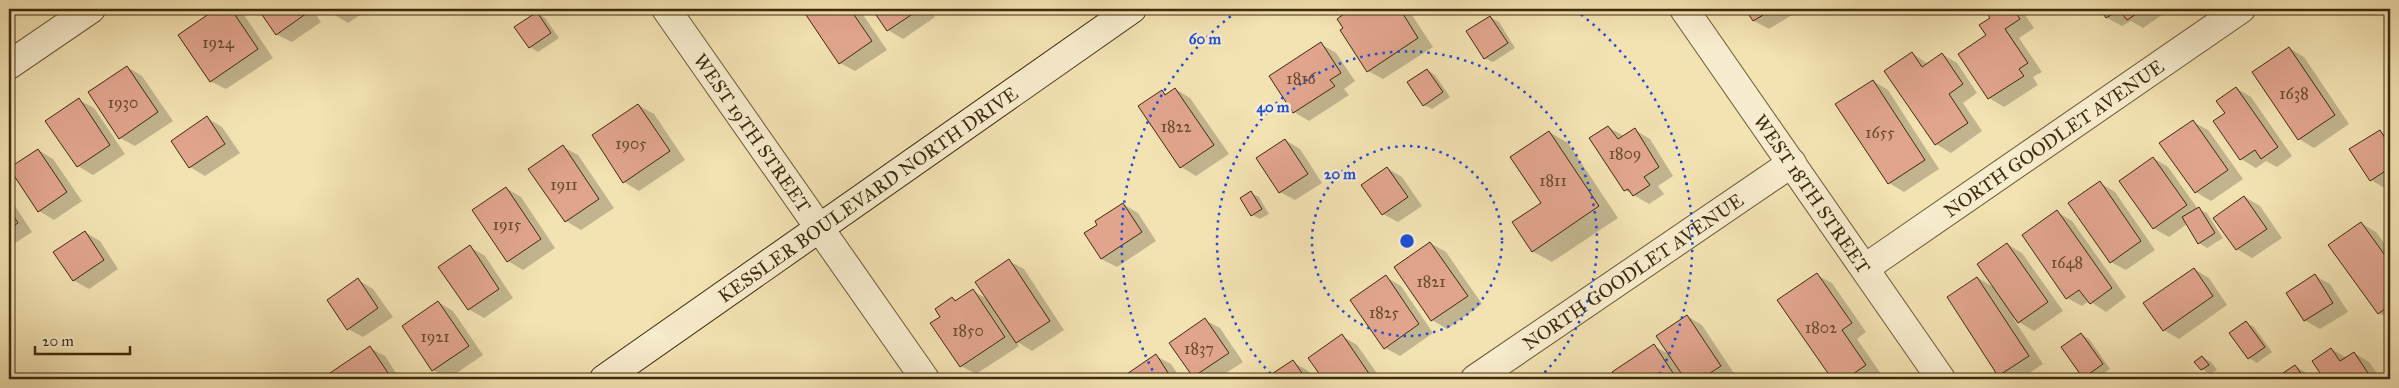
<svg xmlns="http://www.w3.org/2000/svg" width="2399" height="388" viewBox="0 0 2399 388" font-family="'IM FELL Great Primer',serif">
  <rect width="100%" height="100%" fill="#f3e2b2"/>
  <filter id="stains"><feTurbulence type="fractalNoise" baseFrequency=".004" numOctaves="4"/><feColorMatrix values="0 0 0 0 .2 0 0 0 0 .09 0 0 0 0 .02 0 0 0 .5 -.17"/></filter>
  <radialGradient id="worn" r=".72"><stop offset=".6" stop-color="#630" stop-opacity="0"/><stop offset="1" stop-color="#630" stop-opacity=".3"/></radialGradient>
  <!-- shadow -->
  <path fill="#0003" d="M219,9H236L242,12L273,58L226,89L210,81L180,35Z
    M260,9H312L321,22L292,42L276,34Z
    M329,9H369L348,23L333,14Z
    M804,9H859L887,50L855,71L840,63Z
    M873,9H930L935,17L903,39L888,30Z
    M1354,9H1408L1433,47L1383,79L1368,71L1338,19Z
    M1747,9H1802L1769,29L1754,21Z
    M1985,9H2021L2034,28L2019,38L2042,72L2033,77L2038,85L2004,107L1989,98L1988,35L1992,18Z
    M2101,9H2166L2168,11L2143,28L2131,21L2122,26L2107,18Z
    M537,13L545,18L559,38L538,52L530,47Z
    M1490,17L1499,22L1515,48L1493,62L1484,58Z
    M1321,44L1336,53L1355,81L1344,89L1349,95L1309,121L1294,112L1271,77Z
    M2289,48L2304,57L2349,124L2314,148L2299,139Z
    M1912,53L1928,64L1942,54L1957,63L1977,93L1963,103L1982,131L1951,153L1936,144Z
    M127,67L142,76L173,121L135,146L120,138Z
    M1427,70L1435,75L1450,97L1432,109L1424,105Z
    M1873,81L1888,90L1939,169L1904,192L1889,183Z
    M2236,88L2251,97L2292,156L2277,167L2266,161L2256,168L2241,159L2227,113Z
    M1175,89L1190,98L1229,154L1196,176L1181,167L1140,107L1162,92L1167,95Z
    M79,100L94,108L125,154L93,175L78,166Z
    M638,105L654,114L685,160L639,191L624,182Z
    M207,118L222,127L240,153L205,176L190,167Z
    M2193,122L2208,130L2243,179L2211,201L2196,192Z
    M1608,127L1624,136L1635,130L1650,139L1673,176L1658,186L1664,194L1649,204L1625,190Z
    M1549,132L1568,143L1618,218L1552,262L1532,251L1542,203Z
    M2380,132L2390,137V186L2386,189L2371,180Z
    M1285,140L1300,149L1322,183L1295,200L1280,192Z
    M563,147L578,155L614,208L581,230L566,221Z
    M38,150L53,159L82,201L54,220L39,211Z
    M2153,158L2168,167L2198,209L2207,213L2223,238L2207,248L2199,243L2187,224L2169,237L2153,228Z
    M1387,168L1402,177L1422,206L1398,222L1383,214Z
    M2100,183L2115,192L2155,250L2126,270L2111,262Z
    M506,188L521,197L555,248L523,270L508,261Z
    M1251,193L1259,197L1269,214L1260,219L1252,215Z
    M9,197L32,232L9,247Z
    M2245,197L2260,206L2282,238L2252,258L2237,249Z
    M1123,204L1138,213L1156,241L1117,267L1101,259L1099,225Z
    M2057,212L2072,221L2126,297L2106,312L2089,301L2082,306L2067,298Z
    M2361,223L2376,232L2390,251V319L2379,313Z
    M85,232L100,241L118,269L89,289L73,280Z
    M1430,243L1446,252L1482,304L1447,329L1432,320Z
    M2007,244L2022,253L2063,311L2034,331L2019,322L2015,317L2013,318L2043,364L2020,379H2007L1999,375L1978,278L1995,288Z
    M470,247L485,256L513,298L484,318L468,309Z
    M1009,261L1024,269L1064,330L1032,351L1016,341L1019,346L976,374L961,366L942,317L952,298L957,301L973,291L989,300Z
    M2194,269L2209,278L2227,305L2179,339L2164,330Z
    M1817,275L1832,283L1866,332L1857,339L1881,374L1873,379H1833L1779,301Z
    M2315,276L2330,284L2348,312L2320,329L2304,320Z
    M1386,277L1401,286L1433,333L1400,356L1385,348Z
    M358,280L373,289L393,317L363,337L348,329Z
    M438,302L453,311L483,355L448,379L433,370Z
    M1687,316L1702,325L1735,375L1729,379H1618L1614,373L1654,346L1670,355Z
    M1205,320L1220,328L1243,362L1217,379H1200L1194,376Z
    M2246,323L2254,327L2272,352L2257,363L2249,358Z
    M2081,334L2089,339L2110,369L2096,379L2084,377Z
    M1342,336L1357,345L1381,379H1324L1310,358Z
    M370,348L385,356L400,379H326L325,378Z
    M2331,349L2347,358L2354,353L2369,362L2381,379H2326L2314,361Z
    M1156,356L1171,364L1181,379H1124Z
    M2202,357L2211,362L2217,370L2210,374L2202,369Z
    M1293,362L1308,371L1314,379H1267Z
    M2295,366L2310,375L2313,379H2276Z"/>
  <!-- building -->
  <path fill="#e1a58e" stroke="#3e2b0e" d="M216,9H231L258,49L210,82L178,35Z
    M258,9H304L307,13L276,35Z
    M328,9H341L332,15Z
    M802,9H850L872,41L839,64Z
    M872,9H920L887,31Z
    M1351,9H1400L1418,38L1367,72L1340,30L1343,28L1337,19Z
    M1745,9H1773L1753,21Z
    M1984,9H2013L2020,19L2005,29L2028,63L2019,69L2024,76L1988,99L1958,54L1986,35L1979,25L1990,18Z
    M2100,9H2144L2127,20L2119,10L2106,18Z
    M537,12L551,33L529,48L514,27Z
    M1490,16L1508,43L1484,59L1466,31Z
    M1321,42L1341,73L1330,80L1335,86L1293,113L1269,76Z
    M2289,47L2335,115L2298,140L2252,72Z
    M1912,52L1922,67L1942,53L1963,84L1949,94L1968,123L1935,145L1884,71Z
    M127,66L158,112L119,139L88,92Z
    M1427,69L1443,92L1423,106L1407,82Z
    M1873,80L1925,160L1888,184L1835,104Z
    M2236,87L2278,147L2261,159L2255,150L2240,160L2213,121L2225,113L2216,101Z
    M1175,88L1214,145L1180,168L1138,106L1162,90L1165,95Z
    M79,98L110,145L77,167L45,121Z
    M638,104L670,151L623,183L592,135Z
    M207,116L225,144L189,168L171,141Z
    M2193,120L2228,170L2195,193L2159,143Z
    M1608,126L1618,139L1635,128L1659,167L1644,177L1650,185L1633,196L1628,189L1624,191L1589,138Z
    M2380,130L2390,146V168L2370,181L2349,149Z
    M1549,131L1599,206L1532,252L1512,222L1541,203L1510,157Z
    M1285,139L1308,174L1279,193L1256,158Z
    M563,145L599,199L565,222L528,169Z
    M38,149L67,192L38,212L9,168Z
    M2153,157L2187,205L2153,229L2119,181Z
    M1387,167L1408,197L1382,215L1361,185Z
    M2100,181L2141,241L2110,263L2068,203Z
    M506,187L541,239L507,262L472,210Z
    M1251,191L1262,209L1251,216L1240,198Z
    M2244,196L2267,229L2236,250L2213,218Z
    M1123,203L1142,232L1101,259L1084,233L1097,225L1095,221Z
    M2199,207L2215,233L2198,244L2182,217Z
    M9,209L18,223L9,229Z
    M2057,210L2112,288L2090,304L2079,290L2066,299L2022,235Z
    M2361,222L2384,254L2390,250V305L2378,314L2328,245Z
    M85,231L104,260L73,281L53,252Z
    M1430,242L1468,296L1431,321L1394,267Z
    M2007,243L2048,302L2018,323L1977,264Z
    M470,245L499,289L468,310L438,267Z
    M1009,259L1050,321L1016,343L975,282Z
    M2194,268L2213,296L2163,331L2143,303Z
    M1817,273L1852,323L1842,330L1866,365L1846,379H1832L1777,300Z
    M2315,274L2333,303L2304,321L2286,293Z
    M1386,275L1419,324L1384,349L1350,300Z
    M1977,277L2029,356L1998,376L1947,297Z
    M358,278L378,308L347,330L327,300Z
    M973,289L1005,337L960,367L930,323L940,317L935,309L952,297L955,301Z
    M438,301L469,346L432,371L402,326Z
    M1687,315L1721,366L1701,379H1685L1656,336Z
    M1205,318L1229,353L1193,377L1169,343Z
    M2246,321L2265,347L2248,359L2229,333Z
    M2081,333L2103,364L2083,378L2061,347Z
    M1342,334L1372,378L1370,379H1323L1308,358Z
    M1654,344L1677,379H1617L1612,372Z
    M370,346L392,379H325L324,377Z
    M2331,348L2340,361L2354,352L2372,379H2324L2312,361Z
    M1156,354L1172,379H1122L1121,378Z
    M2202,356L2209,365L2201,370L2194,362Z
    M1293,360L1306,379H1264Z
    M2295,365L2305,379H2274Z"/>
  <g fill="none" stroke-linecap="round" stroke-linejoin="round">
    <!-- minor casing -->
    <g stroke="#6b5937" stroke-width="30">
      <g id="minor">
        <path id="s1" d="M666,9L925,379"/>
        <path id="s2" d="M1684,9L1941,379"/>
        <path d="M9,65L91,9"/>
        <path id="s3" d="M1865,268L2241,9"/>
        <path id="s4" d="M1475,379L1792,163"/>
      </g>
    </g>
    <!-- secondary casing -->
    <g stroke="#3e2b0e" stroke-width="30">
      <g id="secondary">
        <path id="s5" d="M604,379L1132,9"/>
      </g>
    </g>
    <!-- minor -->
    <use href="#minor" stroke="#f7eccd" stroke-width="28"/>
    <!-- secondary -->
    <use href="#secondary" stroke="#f7eccd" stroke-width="28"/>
  </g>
  <!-- distance rings -->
  <g fill="none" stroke="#1d4ed8" stroke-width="2.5" stroke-dasharray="2.5 5">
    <circle cx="1407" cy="241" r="95"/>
    <path d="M1276 379A190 190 0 1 1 1538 379"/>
    <path d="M1156 377A286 286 0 0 1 1239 10M1575 10A286 286 0 0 1 1658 377"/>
  </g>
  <g text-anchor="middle" stroke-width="5" stroke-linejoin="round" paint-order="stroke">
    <!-- number labels -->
    <g font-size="16" fill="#674a2e">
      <text x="218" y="48">1924</text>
      <text x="1301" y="84">1816</text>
      <text x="2294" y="99">1638</text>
      <text x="123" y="108">1930</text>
      <text x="1176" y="132">1822</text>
      <text x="1880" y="138">1655</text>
      <text x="631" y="149">1905</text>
      <text x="1625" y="159">1809</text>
      <text x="1553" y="186">1811</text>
      <text x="564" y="190">1911</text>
      <text x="507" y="230">1915</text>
      <text x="2067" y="268">1648</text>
      <text x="1431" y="287">1821</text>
      <text x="1384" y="318">1825</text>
      <text x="1821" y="333">1802</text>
      <text x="968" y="336">1850</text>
      <text x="435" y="342">1921</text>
      <text x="1199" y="354">1837</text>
    </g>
    <!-- street labels -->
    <g font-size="19" fill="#3e2b0e" stroke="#f7eccd">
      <text dy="7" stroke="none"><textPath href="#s1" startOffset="151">WEST 19TH STREET</textPath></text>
      <text dy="7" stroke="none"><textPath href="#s3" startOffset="229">NORTH GOODLET AVENUE</textPath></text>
      <text dy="7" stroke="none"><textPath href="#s5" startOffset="322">KESSLER BOULEVARD NORTH DRIVE</textPath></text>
      <text dy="7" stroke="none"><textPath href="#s2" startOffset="225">WEST 18TH STREET</textPath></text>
      <text dy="7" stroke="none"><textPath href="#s4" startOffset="191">NORTH GOODLET AVENUE</textPath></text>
    </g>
  </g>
  <circle cx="1407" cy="241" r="8" fill="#1d4ed8" stroke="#f7eccd" stroke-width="2.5"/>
  <g font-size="15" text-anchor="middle" font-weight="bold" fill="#1d4ed8" stroke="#f7eccd" stroke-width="5" stroke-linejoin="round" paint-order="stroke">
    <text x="1205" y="44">60 m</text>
    <text x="1273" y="112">40 m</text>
    <text x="1340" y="179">20 m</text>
  </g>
  <!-- margin -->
  <rect width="2399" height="388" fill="none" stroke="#f3e2b2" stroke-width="30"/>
  <rect x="10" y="10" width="2379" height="368" fill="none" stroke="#3e2b0e" stroke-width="2.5"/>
  <rect x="15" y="15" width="2369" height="358" fill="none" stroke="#3e2b0e"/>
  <!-- scale -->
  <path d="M35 346v8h95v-8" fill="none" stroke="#3e2b0e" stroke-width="2.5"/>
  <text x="42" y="346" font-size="15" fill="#3e2b0e" stroke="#f7eccd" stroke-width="4" paint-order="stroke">20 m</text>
  <rect width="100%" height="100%" filter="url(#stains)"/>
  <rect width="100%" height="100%" fill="url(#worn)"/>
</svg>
